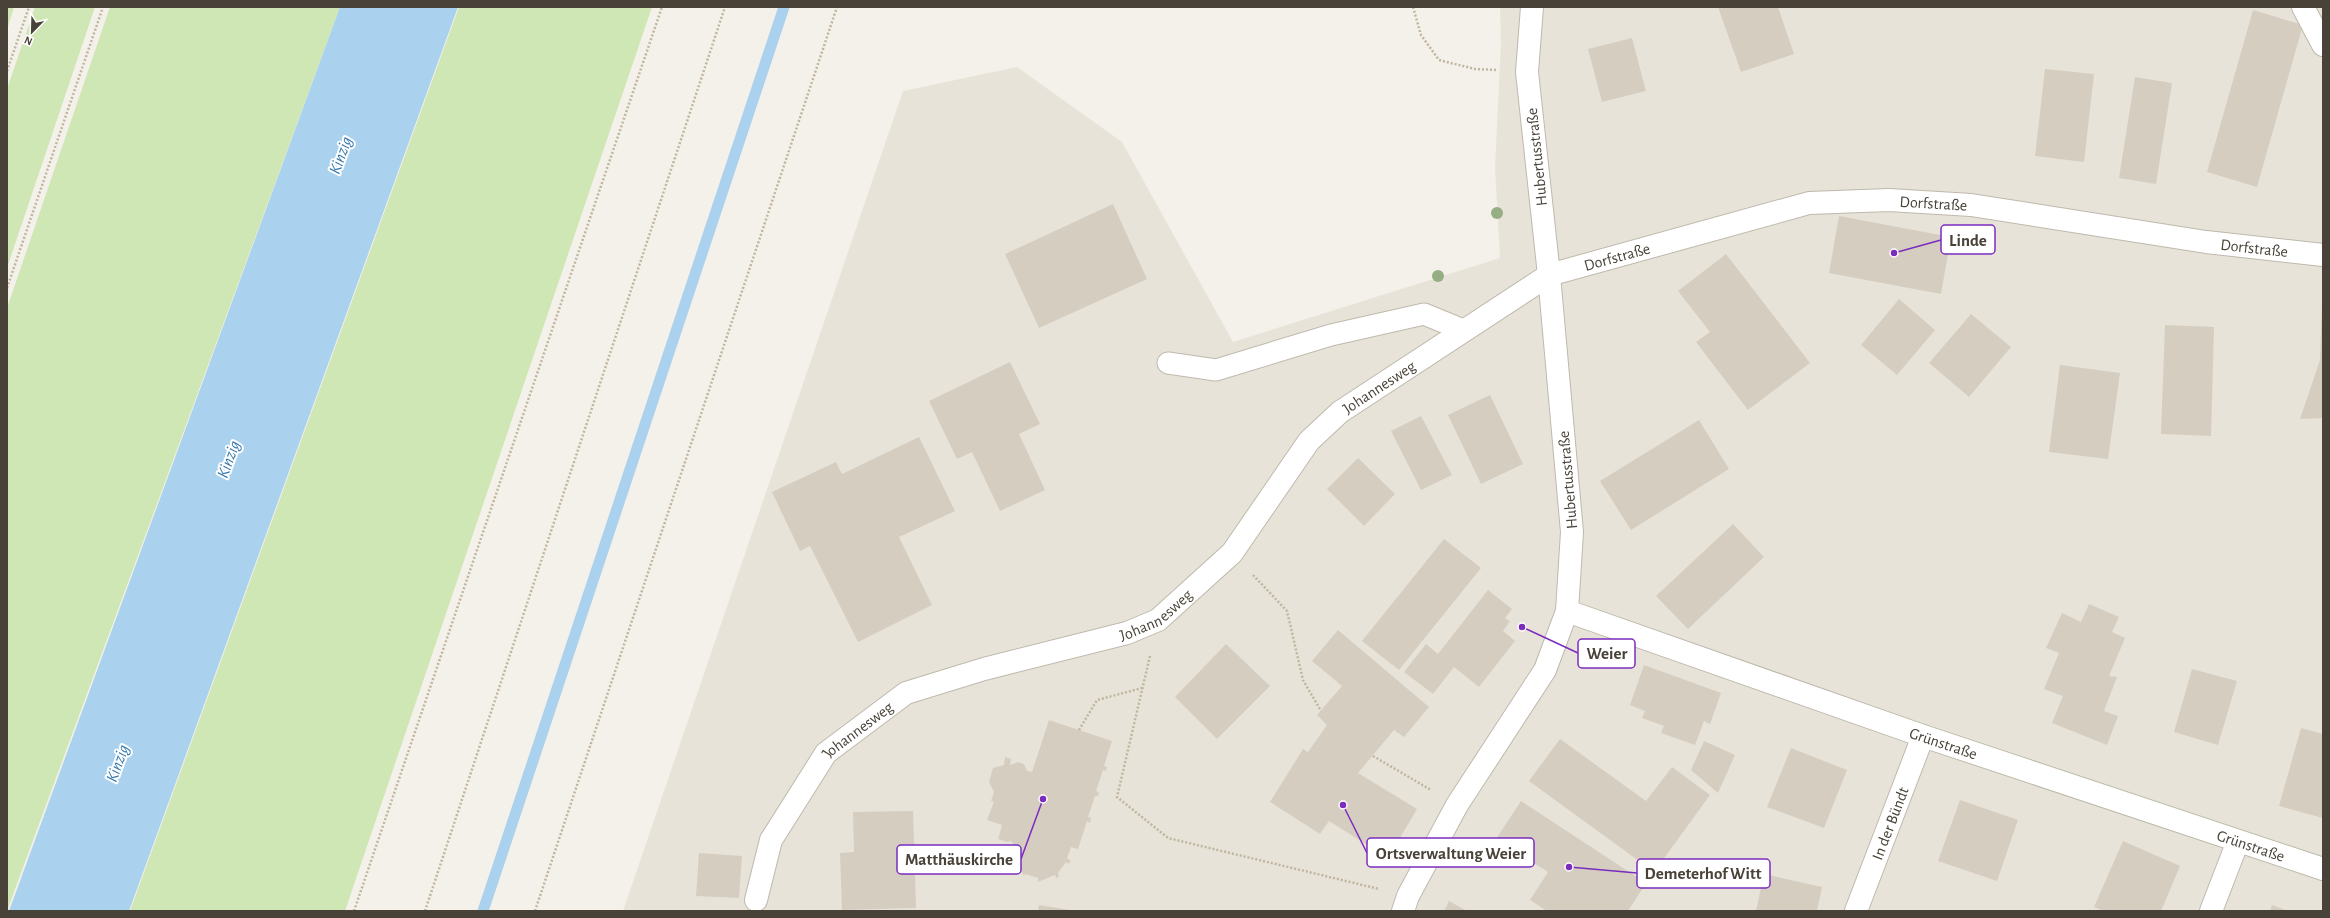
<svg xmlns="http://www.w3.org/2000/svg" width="2330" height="918" viewBox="0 0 2330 918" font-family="'Alegreya Sans',sans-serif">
  <rect width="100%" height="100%" fill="#f4f1ea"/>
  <!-- residential -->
  <path fill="#e8e3d8" d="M1500,7H2323V911H623L903,91L1017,67L1122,142L1233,342L1500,258L1495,168L1501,42Z"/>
  <!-- green -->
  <path fill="#cfe6b5" d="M7,7H14L7,30Z
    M35,7H95L7,268V89Z
    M110,7H340L7,911V308Z
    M459,7H652L345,911H130Z"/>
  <!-- water -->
  <path fill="#aad1ed" d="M340,7H458L129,911H9Z"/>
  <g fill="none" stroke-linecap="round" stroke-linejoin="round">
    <!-- stream -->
    <path stroke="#aad1ed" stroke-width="11" d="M483,911L784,7"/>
  </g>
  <!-- building -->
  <path fill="#d5cdc0" d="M1718,7H1778L1794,54L1741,72Z
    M2253,10L2303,25L2257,187L2207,172Z
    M1632,38L1646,91L1602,102L1588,49Z
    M2045,69L2094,74L2084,162L2035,156Z
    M2135,77L2172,83L2156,184L2119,178Z
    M1113,204L1147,279L1039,328L1005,254Z
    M1839,216L1951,237L1941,294L1829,273Z
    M1726,254L1810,363L1748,410L1696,342L1710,332L1678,291Z
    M1899,299L1935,330L1897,375L1861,345Z
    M2322,301L2323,418L2300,419L2320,360Z
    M1971,314L2011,347L1969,397L1929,363Z
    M2165,325L2214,327L2211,436L2161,434Z
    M1010,362L1040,424L1019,434L1045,490L1000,511L972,452L957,459L929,401Z
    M2060,365L2120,373L2108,459L2049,452Z
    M1490,395L1523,464L1481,484L1448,415Z
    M1421,416L1452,475L1421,490L1391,431Z
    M1699,420L1729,469L1631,530L1600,481Z
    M919,437L955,511L899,537L932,605L858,642L810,546L800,551L772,492L836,462L842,474Z
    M1358,458L1395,494L1364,526L1327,489Z
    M1733,524L1764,557L1688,629L1656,596Z
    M1444,539L1481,568L1399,670L1362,641Z
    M1488,590L1512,609L1505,618L1510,621L1503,631L1515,641L1479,687L1454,667L1433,694L1404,672L1426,644L1438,654Z
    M2089,604L2119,617L2112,632L2125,638L2109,676L2117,677L2104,711L2118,716L2107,745L2052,723L2063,696L2044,689L2059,653L2046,648L2062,613L2081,622Z
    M1338,630L1429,707L1404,737L1394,730L1358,773L1417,809L1388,858L1329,821L1320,834L1270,802L1303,749L1308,752L1327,725L1317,715L1342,686L1312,661Z
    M1226,644L1270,686L1217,739L1175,697Z
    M1644,665L1721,693L1710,724L1704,721L1695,745L1661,733L1664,726L1642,718L1645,711L1630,705Z
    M2192,669L2237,681L2218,745L2174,732Z
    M1049,720L1112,741L1104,766L1107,767L1106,771L1103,770L1096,791L1099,792L1098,796H1095L1088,817L1091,818L1090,823L1087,821L1078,849L1071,847L1067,858L1071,861L1068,864L1066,862L1058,873L1059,877L1056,878L1055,875L1038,882V878L1025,874L1024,876L1015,860L1012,862L1011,858L1014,857L1015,846L1011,841L1007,842L998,839L1002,825L987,820L994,802L991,801L994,792L989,782L993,768L1004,765L1005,757L1011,759L1010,765L1018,762L1024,764L1027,771L1032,772Z
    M2301,728L2323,734V818L2279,806Z
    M1560,739L1646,801L1672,767L1710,795L1654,872L1529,781Z
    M1704,741L1735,755L1718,793L1691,770Z
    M1791,748L1847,770L1824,828L1767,807Z
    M1960,800L2018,820L1997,881L1938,861Z
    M1521,801L1646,883L1628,911H1547L1530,900L1548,872L1496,839Z
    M913,811L916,908L842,910L840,853L854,852L853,812Z
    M2123,841L2180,866L2161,911H2104L2094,907Z
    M699,853L742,856L739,898L696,896Z
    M1764,874L1822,887L1817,911H1756Z
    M1449,901L1467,911H1444Z
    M1039,905L1070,910V911H1038Z
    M2272,905L2288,911H2270Z"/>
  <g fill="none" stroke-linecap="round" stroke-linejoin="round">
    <!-- service casing -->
    <g stroke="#bfb9ad" stroke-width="23">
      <path id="service" d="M1168,363L1216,370L1331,335L1424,314L1463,330"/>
    </g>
    <!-- minor casing -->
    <g stroke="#bfb9ad" stroke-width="24">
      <g id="minor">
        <path d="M2303,7L2323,45"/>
        <path id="s1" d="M1567,611L1923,736L2323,869"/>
        <path id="s2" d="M756,900L771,840L826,753L906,693L984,669L1127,633L1158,620L1232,553L1309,441L1340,412L1549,275L1809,203L1889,200L1971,205L2206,242L2323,255"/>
        <path id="s3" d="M1856,911L1923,736"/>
        <path d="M2211,911L2238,841"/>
      </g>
    </g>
    <!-- tertiary casing -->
    <g stroke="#bfb9ad" stroke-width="24">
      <path id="tertiary" d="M1403,911L1408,896L1457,805L1545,670L1567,611L1572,532L1549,275L1527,72L1532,7"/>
    </g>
    <!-- path -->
    <path stroke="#c0b59f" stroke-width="2.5" stroke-dasharray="2 2" stroke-linecap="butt" d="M1413,7L1421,35L1439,60L1475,69L1497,70
      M7,71L29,7
      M7,288L103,7
      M1253,575L1287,611L1303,680L1321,711
      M1150,656L1117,797L1168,838L1379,889
      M1079,730L1097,700L1142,688
      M1373,756L1431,790
      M354,911L662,7
      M425,911L725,7
      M535,911L837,7"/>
    <!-- service -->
    <use href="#service" stroke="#fff" stroke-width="21"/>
    <!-- minor -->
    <use href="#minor" stroke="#fff" stroke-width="22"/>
    <!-- tertiary -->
    <use href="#tertiary" stroke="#fff" stroke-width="22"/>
  </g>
  <!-- trees -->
  <g fill="#96ae83">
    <circle cx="1497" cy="213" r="6"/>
    <circle cx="1438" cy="276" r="6"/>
  </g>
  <g text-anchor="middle" stroke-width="4" stroke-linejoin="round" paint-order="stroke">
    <!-- street labels -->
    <g font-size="16" fill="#484238" stroke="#fff">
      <text transform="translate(1536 157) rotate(-96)" y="6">Hubertusstraße</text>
      <text dy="6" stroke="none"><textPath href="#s2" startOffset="1450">Dorfstraße</textPath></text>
      <text dy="6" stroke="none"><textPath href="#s2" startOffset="1774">Dorfstraße</textPath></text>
      <text dy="6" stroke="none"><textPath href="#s2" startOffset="1126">Dorfstraße</textPath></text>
      <text dy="6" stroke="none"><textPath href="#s2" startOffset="852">Johannesweg</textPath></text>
      <text transform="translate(1567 480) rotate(-95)" y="6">Hubertusstraße</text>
      <text dy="6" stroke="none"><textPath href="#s2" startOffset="528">Johannesweg</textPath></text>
      <text dy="6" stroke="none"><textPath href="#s2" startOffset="204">Johannesweg</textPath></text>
      <text dy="6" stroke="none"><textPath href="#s1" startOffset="399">Grünstraße</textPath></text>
      <text dy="6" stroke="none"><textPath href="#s3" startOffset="94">In der Bündt</textPath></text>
      <text dy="6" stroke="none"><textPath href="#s1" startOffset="723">Grünstraße</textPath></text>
    </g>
    <!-- water labels -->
    <g font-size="17" font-style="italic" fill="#377aae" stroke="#fff">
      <text transform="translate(340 155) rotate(-70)" y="6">Kinzig</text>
      <text transform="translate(228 459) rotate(-70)" y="6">Kinzig</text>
      <text transform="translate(117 763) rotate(-70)" y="6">Kinzig</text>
    </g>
  </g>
  <!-- callouts -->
  <path fill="none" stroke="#7b2cbf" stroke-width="1.5" d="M1894 253L1941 240M1522 627L1578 653M1343 805L1367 853M1043 799L1021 859M1569 867L1637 873"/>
  <g fill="#7b2cbf" stroke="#fff" stroke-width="1.5">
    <circle cx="1894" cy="253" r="4"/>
    <circle cx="1522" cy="627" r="4"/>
    <circle cx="1343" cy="805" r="4"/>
    <circle cx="1043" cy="799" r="4"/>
    <circle cx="1569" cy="867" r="4"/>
  </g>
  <g fill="#fff" stroke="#7b2cbf" stroke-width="1.5">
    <rect x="1941" y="225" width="54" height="29" rx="4"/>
    <rect x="1578" y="639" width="57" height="29" rx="4"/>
    <rect x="1367" y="838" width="167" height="29" rx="4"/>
    <rect x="897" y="845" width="124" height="29" rx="4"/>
    <rect x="1637" y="859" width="133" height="29" rx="4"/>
  </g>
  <g font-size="17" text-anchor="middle" font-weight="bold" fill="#484238">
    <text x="1968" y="246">Linde</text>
    <text x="1607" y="659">Weier</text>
    <text x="1451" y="859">Ortsverwaltung Weier</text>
    <text x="959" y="865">Matthäuskirche</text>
    <text x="1703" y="879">Demeterhof Witt</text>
  </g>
  <!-- border -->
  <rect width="2330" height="918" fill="none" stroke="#484238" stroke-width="16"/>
  <!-- north arrow -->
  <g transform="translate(32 32) rotate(203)" stroke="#ffffff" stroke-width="3" paint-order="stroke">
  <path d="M0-3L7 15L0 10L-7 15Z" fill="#484238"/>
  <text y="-6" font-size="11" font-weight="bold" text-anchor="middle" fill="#484238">N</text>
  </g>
</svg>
